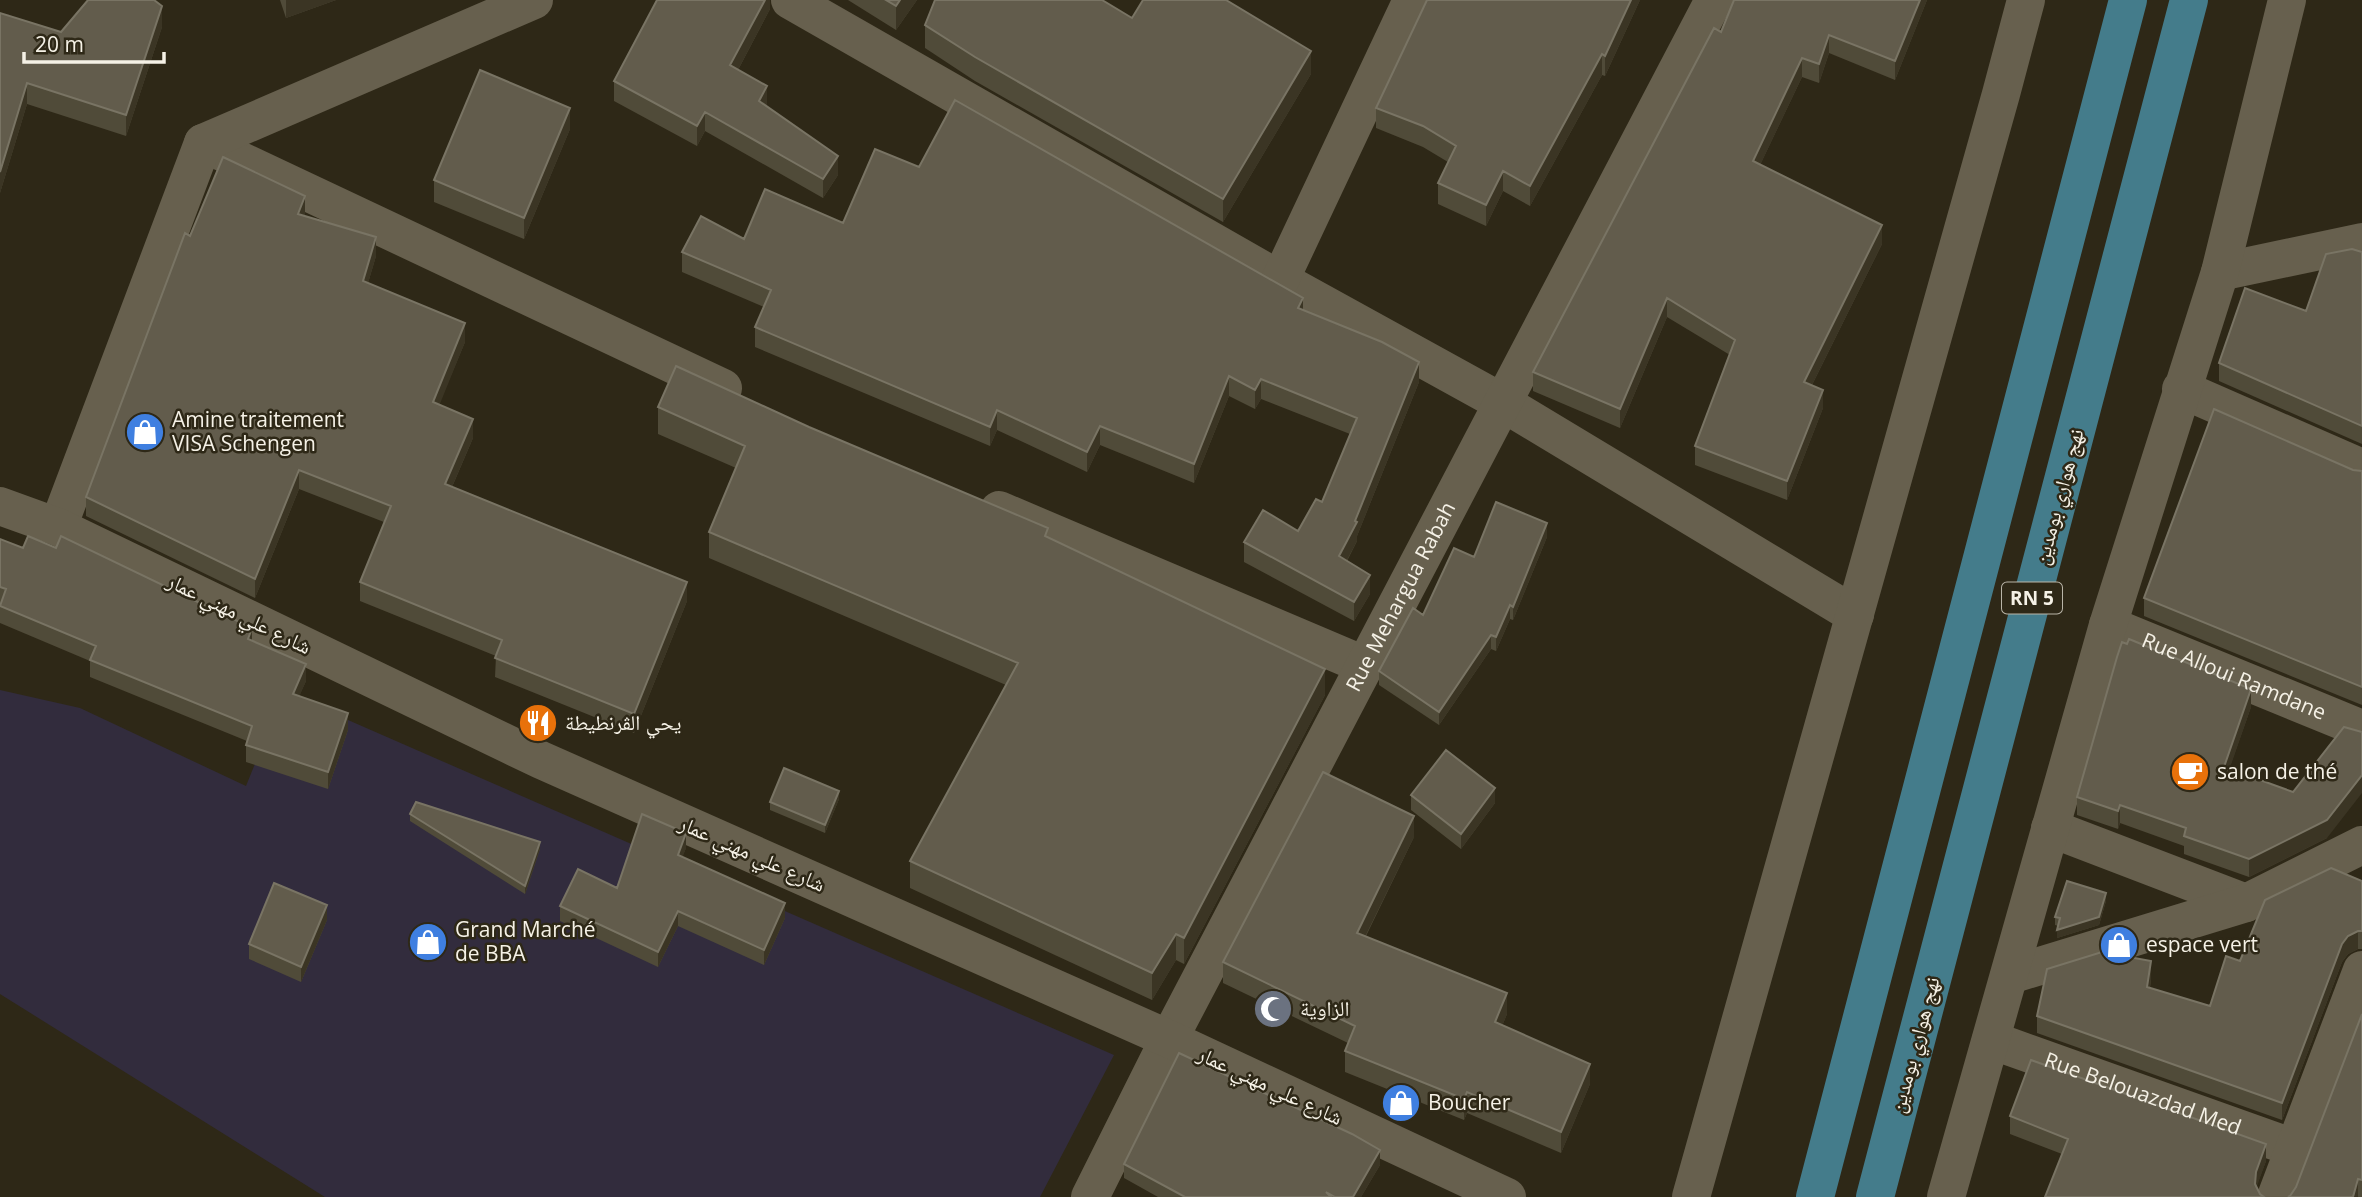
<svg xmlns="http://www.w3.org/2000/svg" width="2362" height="1197" viewBox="0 0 2362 1197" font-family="'Open Sans','Noto Naskh Arabic',sans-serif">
  <rect width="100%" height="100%" fill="#2e2817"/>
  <!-- commercial -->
  <path fill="#322c3d" d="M0,690L80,708L246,786L284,692L1114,1055L1040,1197H325L0,994Z"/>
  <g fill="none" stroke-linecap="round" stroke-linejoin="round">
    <!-- street -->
    <g stroke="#67604e" stroke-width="38">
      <path d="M790,0L1280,280L1503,403L1855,615"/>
      <path d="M203,143L723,388"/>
      <path d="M2220,272L2362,242"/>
      <path d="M1280,280L1412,0"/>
      <path d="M2181,389L2362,468"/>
      <path d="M999,510L1364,665"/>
      <path d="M58,527L203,143L534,0"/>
      <path id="s1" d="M2108,625L2362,729"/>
      <path d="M2050,828L2246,903"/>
      <path d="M2010,975L2246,903L2362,845"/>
      <path id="s2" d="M1991,1040L2294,1148"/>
      <path id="s3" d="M1090,1197L1169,1039L1714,0"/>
      <path d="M1691,1197L2001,94L2026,0"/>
      <path d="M1946,1197L2108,625L2220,272L2287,0"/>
      <path d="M2276,1197L2362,970"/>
    </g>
    <!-- secondary -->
    <path stroke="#67604e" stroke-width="38" d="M0,506L58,527L541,760L1169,1039L1507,1197"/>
    <!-- primary -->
    <path stroke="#447c8b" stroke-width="38" d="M1815,1197L2128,0
      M1875,1197L2189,0"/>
  </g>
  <!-- wall -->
  <path fill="#504b39" d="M280,0H336L286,18Z
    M770,0V9L738,70L767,106L838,175L823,198L705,131L697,146L614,101V81Z
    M848,0H917L896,30Z
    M1640,0L1605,76L1602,75L1530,206L1503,191L1486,226L1438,204V183L1448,162L1423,147L1376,128V108Z
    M1734,0H1927L1895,80L1829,53L1819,83L1802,77L1760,165L1882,244L1812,385L1823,408L1787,500L1695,465V446L1730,355L1667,317L1620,428L1533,391V372L1721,32Z
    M0,13L61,32L162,27L126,136L27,104L0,193Z
    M1132,18L1311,74L1223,222L975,81L925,48V25Z
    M570,129L524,239L434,202V180Z
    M919,167L1303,310L1419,382L1357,536V541L1347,561L1370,594L1354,621L1244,562V542L1298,531L1322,502L1350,434L1261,399L1255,409L1229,396L1194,483L1100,445L1087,472L997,430L990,446L755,347V327L764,307L682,272V252L744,239L843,223Z
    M305,216L376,256L368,283L465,342L439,404L473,438L452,487L687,601L634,733L495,677L496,656L360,601V582L384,522L299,489L255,598L86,516V497L190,236Z
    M2362,252V444L2219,381V363L2306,311Z
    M658,407L1048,538L1325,695L1184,964L1176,960L1152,1000L910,888V861L1006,685L709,558V532L736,468L658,434Z
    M2353,470L2362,471V705L2144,616V598Z
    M1547,537L1513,620L1510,619L1496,651L1491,649L1439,725L1379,685V671L1423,615L1474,557Z
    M0,539L252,641L306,681L299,696L348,730L328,789L246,762V745L247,741L90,677V661L0,623Z
    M2251,707L2229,769L2293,792L2327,838L2249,877L2184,854V846L2120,823L2118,829L2077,815V797Z
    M1411,795L1495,803L1461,849L1411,810Z
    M839,799L825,833L770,810V802Z
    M410,814L540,849L525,894L410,821Z
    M1414,837L1366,936L1507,1014L1502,1026L1590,1084L1561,1153L1467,1113L1464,1120L1345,1072V1051L1348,1043L1223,983V962Z
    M686,848L682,857L785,918L764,965L678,926L658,967L560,921V906L617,888Z
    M2362,881V949H2358L2348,954L2342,962L2282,1120L2037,1033V1016L2151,979L2150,988L2210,1006L2240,961Z
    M2106,901L2099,925L2057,938L2058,926L2055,925V917Z
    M327,920L301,982L249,959V944Z
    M2362,1014V1197H2288L2290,1196L2296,1187Z
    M2010,1116L2266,1161L2256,1187L2260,1194L2062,1154L2010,1134Z
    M1124,1164L1380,1165L1361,1197H1158L1124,1178Z"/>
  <!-- shaded-wall -->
  <path fill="#3b3524" d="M286,0H336L286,18Z
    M765,0H770V9L730,85V65Z
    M900,0H917L896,30V6Z
    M1631,0H1640L1605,76V56Z
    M1920,0H1927L1895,80V61Z
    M162,6V27L126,136V115Z
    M1829,35V53L1819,83V64Z
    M1311,51V74L1223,222V199Z
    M1602,54V75L1530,206V186Z
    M1802,58V77L1753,180V161Z
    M27,83V104L0,193V172Z
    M767,86V106L759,120V101Z
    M570,108V129L524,239V218Z
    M705,112V131L697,146V126Z
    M838,156V175L823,198V179Z
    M1503,171V191L1486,226V205Z
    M305,196V215L298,214Z
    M1882,225V244L1804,401V382Z
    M376,237V256L363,300V281Z
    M1303,298V318L1298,308Z
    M1667,298V317L1620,428V409Z
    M465,323V342L433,421V402Z
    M1419,362V382L1357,536V541L1339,575V556L1355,521Z
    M1229,376V396L1194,483V464Z
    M1261,379V399L1255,409V390Z
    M1823,390V408L1787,500V481Z
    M997,410V430L990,446V427Z
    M473,419V438L445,503V484Z
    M1100,426V445L1087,472V452Z
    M299,470V489L255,598V579Z
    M1547,523V537L1513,620V607Z
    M1370,575V594L1354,621V602Z
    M687,582V601L634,733V714Z
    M1510,605V619L1496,651V637Z
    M252,628V645L248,639Z
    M1491,635V649L1439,725V712Z
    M306,664V681L293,711V694Z
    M1325,669V695L1184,964V938Z
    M2251,689V707L2224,785V767Z
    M348,713V730L328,789V772Z
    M2362,775V793L2327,838L2249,877V859Z
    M1495,788V803L1461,849V834Z
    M839,791V799L825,833V825Z
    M2120,805V823L2118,829V811Z
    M1414,816V837L1357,953V933Z
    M686,833V848L678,870V855Z
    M540,842V849L525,894V886Z
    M2106,893V901L2099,925L2057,938V930Z
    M785,903V918L764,965V950Z
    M327,905V920L301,982V967Z
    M678,911V926L658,967V952Z
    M2358,931V949L2348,954L2342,962L2282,1120V1103L2342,944L2348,936Z
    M1176,934V960L1152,1000V973Z
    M2151,961V979L2147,1004V987Z
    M1507,993V1014L1495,1043V1022Z
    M1590,1064V1084L1561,1153V1132Z
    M1467,1092V1113L1464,1120V1099Z
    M2266,1144V1161L2256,1189L2255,1184L2256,1172Z
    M1380,1150V1165L1361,1197H1353Z
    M2358,1179V1197H2353Z"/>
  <!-- building -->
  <path fill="#625c4c" stroke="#797464" stroke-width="2" d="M88,0H154L162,6L126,115L27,83L0,172V13L61,32Z
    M657,0H765L730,65L767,86L759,101L838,156L823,179L705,112L697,126L614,81Z
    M886,0H900L896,6Z
    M935,0H1102L1132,18L1143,0H1226L1311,51L1223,199L975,57L925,25Z
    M1427,0H1631L1605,56L1602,54L1530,186L1503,171L1486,205L1438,183L1456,146L1423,126L1376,108Z
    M1734,0H1920L1895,61L1829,35L1819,64L1802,58L1753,161L1882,225L1804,382L1823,390L1787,481L1695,446L1735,340L1667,298L1620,409L1533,372L1714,28L1721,32Z
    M480,70L570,108L524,218L434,180Z
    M955,100L1303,298L1298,308L1382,342L1419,362L1355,521L1357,522L1339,556L1370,575L1354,602L1244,542L1263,510L1298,531L1316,499L1322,502L1357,418L1261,379L1255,390L1229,376L1194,464L1100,426L1087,452L997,410L990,427L755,327L771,290L682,252L701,216L744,239L765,189L843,223L875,149L919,167Z
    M223,157L305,196L298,214L376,237L363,281L465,323L433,402L473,419L445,484L687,582L634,714L495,658L502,640L360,582L391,506L299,470L255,579L86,497L185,233L190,236Z
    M2352,249L2362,252V426L2219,363L2245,288L2306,311L2326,254Z
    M676,366L809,427L1048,528L1045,536L1325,669L1184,938L1176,934L1152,973L910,861L1018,663L709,532L745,446L658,407Z
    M2214,409L2353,470L2362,471V687L2144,598Z
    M1496,502L1547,523L1513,607L1510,605L1496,637L1491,635L1439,712L1379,671L1413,608L1423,615L1454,548L1474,557Z
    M28,536L56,548L61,536L252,628L248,639L306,664L293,694L348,713L328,772L246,745L252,726L90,660L96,646L0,606L6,589L0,587V539L23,548Z
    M2129,639L2251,689L2224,767L2293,792L2344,727L2362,732V775L2327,820L2249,859L2184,836L2186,828L2120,805L2118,811L2077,797L2117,657L2122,642L2127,644Z
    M1446,750L1495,788L1461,834L1411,795Z
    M784,768L839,791L825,825L770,802Z
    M1323,772L1414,816L1357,933L1507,993L1495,1022L1590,1064L1561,1132L1467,1092L1464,1099L1345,1051L1355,1026L1223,962Z
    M416,802L540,842L525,886L410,814Z
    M642,814L686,833L678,855L785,903L764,950L678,911L658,952L560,906L578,869L617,888Z
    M2331,868L2362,881V931H2358L2348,936L2342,944L2282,1103L2037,1016L2047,969L2102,952L2151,961L2147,987L2210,1006L2226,956L2240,961L2265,900Z
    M2067,881L2106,893L2099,917L2057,930L2060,918L2055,917Z
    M274,883L327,905L301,967L249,944Z
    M2362,1014V1180L2358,1179L2353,1197H2288L2290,1196L2296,1187Z
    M1179,1053L1352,1134L1380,1150L1353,1197H1335L1326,1192L1331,1197H1185L1124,1164Z
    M2031,1060L2266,1144L2256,1172L2255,1184L2260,1194L2264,1197H2045L2068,1139L2010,1116Z"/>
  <!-- icons -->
  <defs>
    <g id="shop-disc" transform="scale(2.0125)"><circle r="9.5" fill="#3f7fe0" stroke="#2e2817"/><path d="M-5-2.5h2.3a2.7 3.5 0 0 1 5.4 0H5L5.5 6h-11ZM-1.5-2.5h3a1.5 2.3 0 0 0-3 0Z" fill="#fff"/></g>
    <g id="restaurant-disc" transform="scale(2.0125)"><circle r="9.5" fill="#e8710a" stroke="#2e2817"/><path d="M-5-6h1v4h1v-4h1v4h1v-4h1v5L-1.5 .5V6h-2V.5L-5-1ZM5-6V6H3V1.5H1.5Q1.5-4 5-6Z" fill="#fff"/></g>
    <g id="cafe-disc" transform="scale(2.0125)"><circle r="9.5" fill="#e8710a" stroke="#2e2817"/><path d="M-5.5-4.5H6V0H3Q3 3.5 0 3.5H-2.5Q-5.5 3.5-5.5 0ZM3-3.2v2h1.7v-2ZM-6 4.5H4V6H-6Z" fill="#fff"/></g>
    <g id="mosque-disc" transform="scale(2.0125)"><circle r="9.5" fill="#6b7280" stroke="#2e2817"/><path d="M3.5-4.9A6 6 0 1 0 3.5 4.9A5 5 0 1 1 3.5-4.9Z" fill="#fff"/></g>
  </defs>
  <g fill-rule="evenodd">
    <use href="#shop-disc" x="145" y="432"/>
    <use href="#restaurant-disc" x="538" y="723"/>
    <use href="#cafe-disc" x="2190" y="772"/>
    <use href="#shop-disc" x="428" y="942"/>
    <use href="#shop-disc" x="2119" y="945"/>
    <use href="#mosque-disc" x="1273" y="1009"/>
    <use href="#shop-disc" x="1401" y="1103"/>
  </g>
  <g text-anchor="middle" stroke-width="5" stroke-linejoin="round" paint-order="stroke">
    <!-- shield labels -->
    <rect fill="#2e2817" stroke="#b9b5a8" stroke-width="2" x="2002" y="582.5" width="60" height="31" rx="5"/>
    <g font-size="19" font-weight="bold" fill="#f5f1e6">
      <text x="2032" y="605">RN 5</text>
    </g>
    <!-- poi labels -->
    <g font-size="21" fill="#f5f1e6" stroke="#2e2817" text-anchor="start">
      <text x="172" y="427">Amine traitement<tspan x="172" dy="24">VISA Schengen</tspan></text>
      <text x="565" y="730">يحي الڤرنطيطة</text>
      <text x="2217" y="779">salon de thé</text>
      <text x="455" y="937">Grand Marché<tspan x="455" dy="24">de BBA</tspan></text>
      <text x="2146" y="952">espace vert</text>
      <text x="1300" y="1016">الزاوية</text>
      <text x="1428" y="1110">Boucher</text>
    </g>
    <!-- street labels -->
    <g font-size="21" fill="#f5f1e6" stroke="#2e2817">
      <text transform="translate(2059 497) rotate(-75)" y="7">نهج هواري بومدين</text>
      <text dy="7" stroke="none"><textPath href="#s3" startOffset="676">Rue Mehargua Rabah</textPath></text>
      <text transform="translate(239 614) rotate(26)" y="7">شارع علي مهني عمار</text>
      <text dy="7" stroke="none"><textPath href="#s1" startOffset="136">Rue Alloui Ramdane</textPath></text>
      <text transform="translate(752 854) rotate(24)" y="7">شارع علي مهني عمار</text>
      <text transform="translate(1915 1045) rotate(-75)" y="7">نهج هواري بومدين</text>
      <text transform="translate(1270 1086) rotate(25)" y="7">شارع علي مهني عمار</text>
      <text dy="7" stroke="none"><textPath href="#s2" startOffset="161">Rue Belouazdad Med</textPath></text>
    </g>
  </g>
  <!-- scale -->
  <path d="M24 52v10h140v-10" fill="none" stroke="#f5f1e6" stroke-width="3.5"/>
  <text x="35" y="52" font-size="21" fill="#f5f1e6" stroke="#2e2817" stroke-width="5" paint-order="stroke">20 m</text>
</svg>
